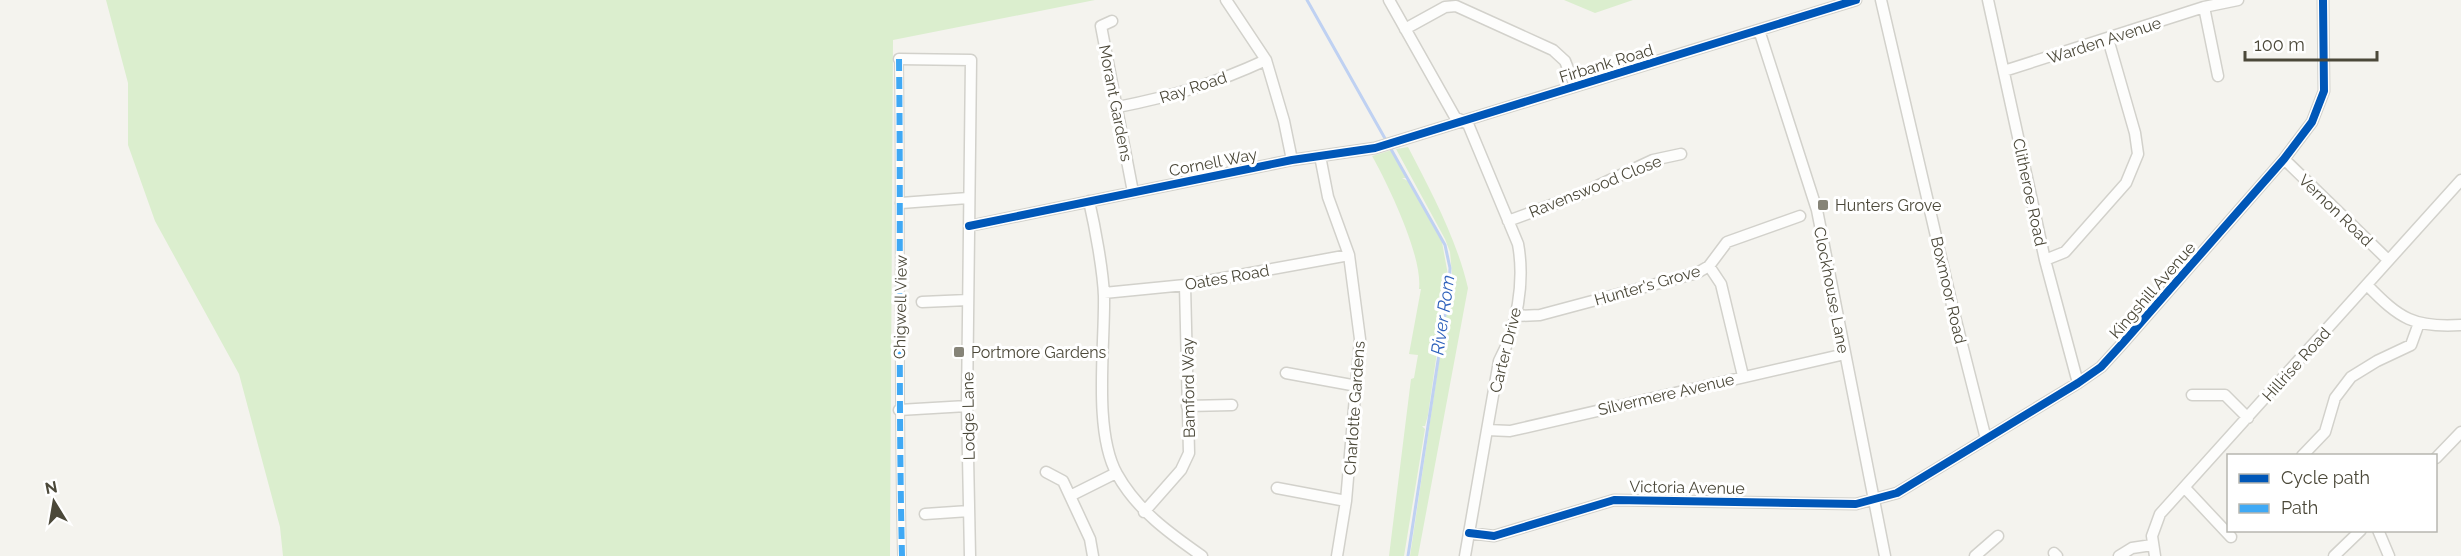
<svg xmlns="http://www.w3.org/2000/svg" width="2461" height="556" viewBox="0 0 2461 556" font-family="Raleway,sans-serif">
  <rect width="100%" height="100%" fill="#f4f3ee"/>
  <!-- green -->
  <path fill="#dbeece" d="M106,0H1095L893,40L890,556H283L280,527L239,374L155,221L128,145V83Z
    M1564,0H1633L1595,13Z
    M1408,147C1431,191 1457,240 1468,288L1418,556H1410L1452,274L1450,252L1445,239L1396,149Z
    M1392,150L1408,178H1402L1410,182L1442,242L1448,275L1428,415L1425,426H1422L1425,429L1404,556H1389L1411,379L1414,378L1418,355L1409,354L1421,289H1419C1423,257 1388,184 1372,156Z"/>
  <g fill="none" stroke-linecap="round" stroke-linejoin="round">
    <!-- stream -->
    <path stroke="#bfd1f2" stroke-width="3" d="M1307,0L1445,245L1450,268L1449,289L1408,556"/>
    <!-- pedestrian casing -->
    <g stroke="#d2d1cb" stroke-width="10">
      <path id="pedestrian" d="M899,59C901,225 898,390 902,556"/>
    </g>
    <!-- minor casing -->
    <g stroke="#d2d1cb" stroke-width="13">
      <path id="minor" d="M1226,0L1266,60L1284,121L1292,160
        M1389,0L1455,117L1468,124L1518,244C1525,282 1517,328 1499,361L1465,556
        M1881,0L1952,305L1986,439
        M1988,0L2045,260L2078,383
        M2204,7L2218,76
        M1112,21L1101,26L1133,192
        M1405,29L1445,7L1456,6L1553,50L1565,61L1575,86
        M1759,30L1817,210L1885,556
        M899,59L971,60L967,406L970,556
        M2004,71L2204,7L2238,0
        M1118,107C1173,96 1214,84 1266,60
        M1320,156L1328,197L1349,255L1360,339L1346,501L1337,556
        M2284,159L2388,260
        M1089,201C1095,227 1103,270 1104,296C1105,345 1093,431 1117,474C1137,510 1169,533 1202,556
        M901,203L968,198
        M1508,221L1578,195L1653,160L1681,154
        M969,226L1292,160L1375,148L1856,0
        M2045,260L2065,252L2126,183L2138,154L2135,133L2108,39
        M1709,266L1721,284L1743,376
        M2367,285C2400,319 2414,328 2461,325
        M1104,293L1185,285L1349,255
        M922,302L968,300
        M1516,316L1540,315L1697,273L1709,266L1727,242L1800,216
        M1286,373L1357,386
        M2192,395H2225L2248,418
        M1187,406L1232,405
        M899,410L967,406
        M1487,430L1510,431L1845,354
        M2302,456L2325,432L2335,398L2351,377L2377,361L2411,345L2419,323
        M2436,458L2461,432
        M1046,472L1063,481L1090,539L1093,556
        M1277,488L1346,501
        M2185,488L2231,537
        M1070,496L1116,473
        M1144,512L1181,470L1189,453L1185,285
        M925,514L969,511
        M2378,530L2389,556
        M1469,533L1494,536L1614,500L1856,504L1897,493L2078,383L2101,367L2122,344L2284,159L2312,122L2324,91L2323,0
        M2054,553L2057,556
        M1975,556L1998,536
        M2119,556L2132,548L2152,545
        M2155,556L2152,536L2160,514L2461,180
        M2334,556L2361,530"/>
    </g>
    <!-- pedestrian -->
    <use href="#pedestrian" stroke="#fdfdfc" stroke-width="8"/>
    <!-- minor -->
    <use href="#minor" stroke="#fdfdfc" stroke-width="10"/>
    <!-- quiet -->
    <path stroke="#3fa9f5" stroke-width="6" stroke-dasharray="12 6" stroke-linecap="butt" d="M899,59C901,225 898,390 902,556"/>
    <!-- cycleway casing -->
    <g stroke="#fff" stroke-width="11">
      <path id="cycleway" d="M969,226L1292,160L1375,148L1856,0
        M1469,533L1494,536L1614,500L1856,504L1897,493L2078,383L2101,367L2122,344L2284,159L2312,122L2324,91L2323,0"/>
    </g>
    <!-- cycleway -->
    <use href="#cycleway" stroke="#0057b8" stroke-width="8"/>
  </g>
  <!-- markers -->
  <g fill="#868478" stroke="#fff" stroke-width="2">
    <rect x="1817" y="199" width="12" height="12" rx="3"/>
    <rect x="953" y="346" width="12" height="12" rx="3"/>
  </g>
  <g text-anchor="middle" stroke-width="6" stroke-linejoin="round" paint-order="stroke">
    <!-- street labels -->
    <g font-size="16" fill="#4b4839" stroke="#fff">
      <text transform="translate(2104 40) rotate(-18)" y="6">Warden Avenue</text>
      <text transform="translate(1606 63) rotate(-17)" y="6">Firbank Road</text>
      <text transform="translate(1193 87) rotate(-18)" y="6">Ray Road</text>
      <text transform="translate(1116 103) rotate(79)" y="6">Morant Gardens</text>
      <text transform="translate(1213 162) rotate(-11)" y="6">Cornell Way</text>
      <text transform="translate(1595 186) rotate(-22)" y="6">Ravenswood Close</text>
      <text transform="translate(2030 192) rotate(78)" y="6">Clitheroe Road</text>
      <text transform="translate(2336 210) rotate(44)" y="6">Vernon Road</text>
      <text transform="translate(1227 277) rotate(-10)" y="6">Oates Road</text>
      <text transform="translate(1647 285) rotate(-16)" y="6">Hunter's Grove</text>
      <text transform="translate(1832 290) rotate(79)" y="6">Clockhouse Lane</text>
      <text transform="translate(1949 290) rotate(77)" y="6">Boxmoor Road</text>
      <text transform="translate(2152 290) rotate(-49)" y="6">Kingshill Avenue</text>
      <text transform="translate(900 307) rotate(-89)" y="6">Chigwell View</text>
      <text transform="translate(1505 350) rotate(-76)" y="6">Carter Drive</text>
      <text transform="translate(2296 364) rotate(-48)" y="6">Hillrise Road</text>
      <text transform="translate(1188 388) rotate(-91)" y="6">Bamford Way</text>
      <text transform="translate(1666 394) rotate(-13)" y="6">Silvermere Avenue</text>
      <text transform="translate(1354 408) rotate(-86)" y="6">Charlotte Gardens</text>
      <text transform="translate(968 416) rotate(-91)" y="6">Lodge Lane</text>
      <text transform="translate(1687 487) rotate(1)" y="6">Victoria Avenue</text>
    </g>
    <!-- poi labels -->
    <g font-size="16" fill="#4b4839" stroke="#fff" text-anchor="start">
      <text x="1835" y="211">Hunters Grove</text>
      <text x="971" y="358">Portmore Gardens</text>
    </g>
    <!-- water labels -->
    <g font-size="18" font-style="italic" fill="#2d60bb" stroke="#fff">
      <text transform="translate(1443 315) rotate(-82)" y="6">River Rom</text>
    </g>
  </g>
  <!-- legend -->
  <rect x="2227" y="454" width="210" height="78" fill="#ffffff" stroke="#b7b6b0" stroke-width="1.5"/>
  <rect x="2239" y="474" width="30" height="9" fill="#0057b8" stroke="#b7b6b0" stroke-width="1.5"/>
  <text x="2281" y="484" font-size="18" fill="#4b4839">Cycle path</text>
  <rect x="2239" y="504" width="30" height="9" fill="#3fa9f5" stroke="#b7b6b0" stroke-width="1.5"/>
  <text x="2281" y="514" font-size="18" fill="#4b4839">Path</text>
  <!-- north arrow -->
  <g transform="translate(54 502) rotate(349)" stroke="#ffffff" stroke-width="4.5" paint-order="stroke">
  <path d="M0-4.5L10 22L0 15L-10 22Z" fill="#4b4839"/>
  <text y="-9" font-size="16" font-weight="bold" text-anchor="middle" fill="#4b4839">N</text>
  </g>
  <!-- scale -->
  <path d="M2245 51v9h132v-9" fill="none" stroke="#4b4839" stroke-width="3"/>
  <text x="2254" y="51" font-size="18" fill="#4b4839" stroke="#ffffff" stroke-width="4.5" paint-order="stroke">100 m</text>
</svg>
